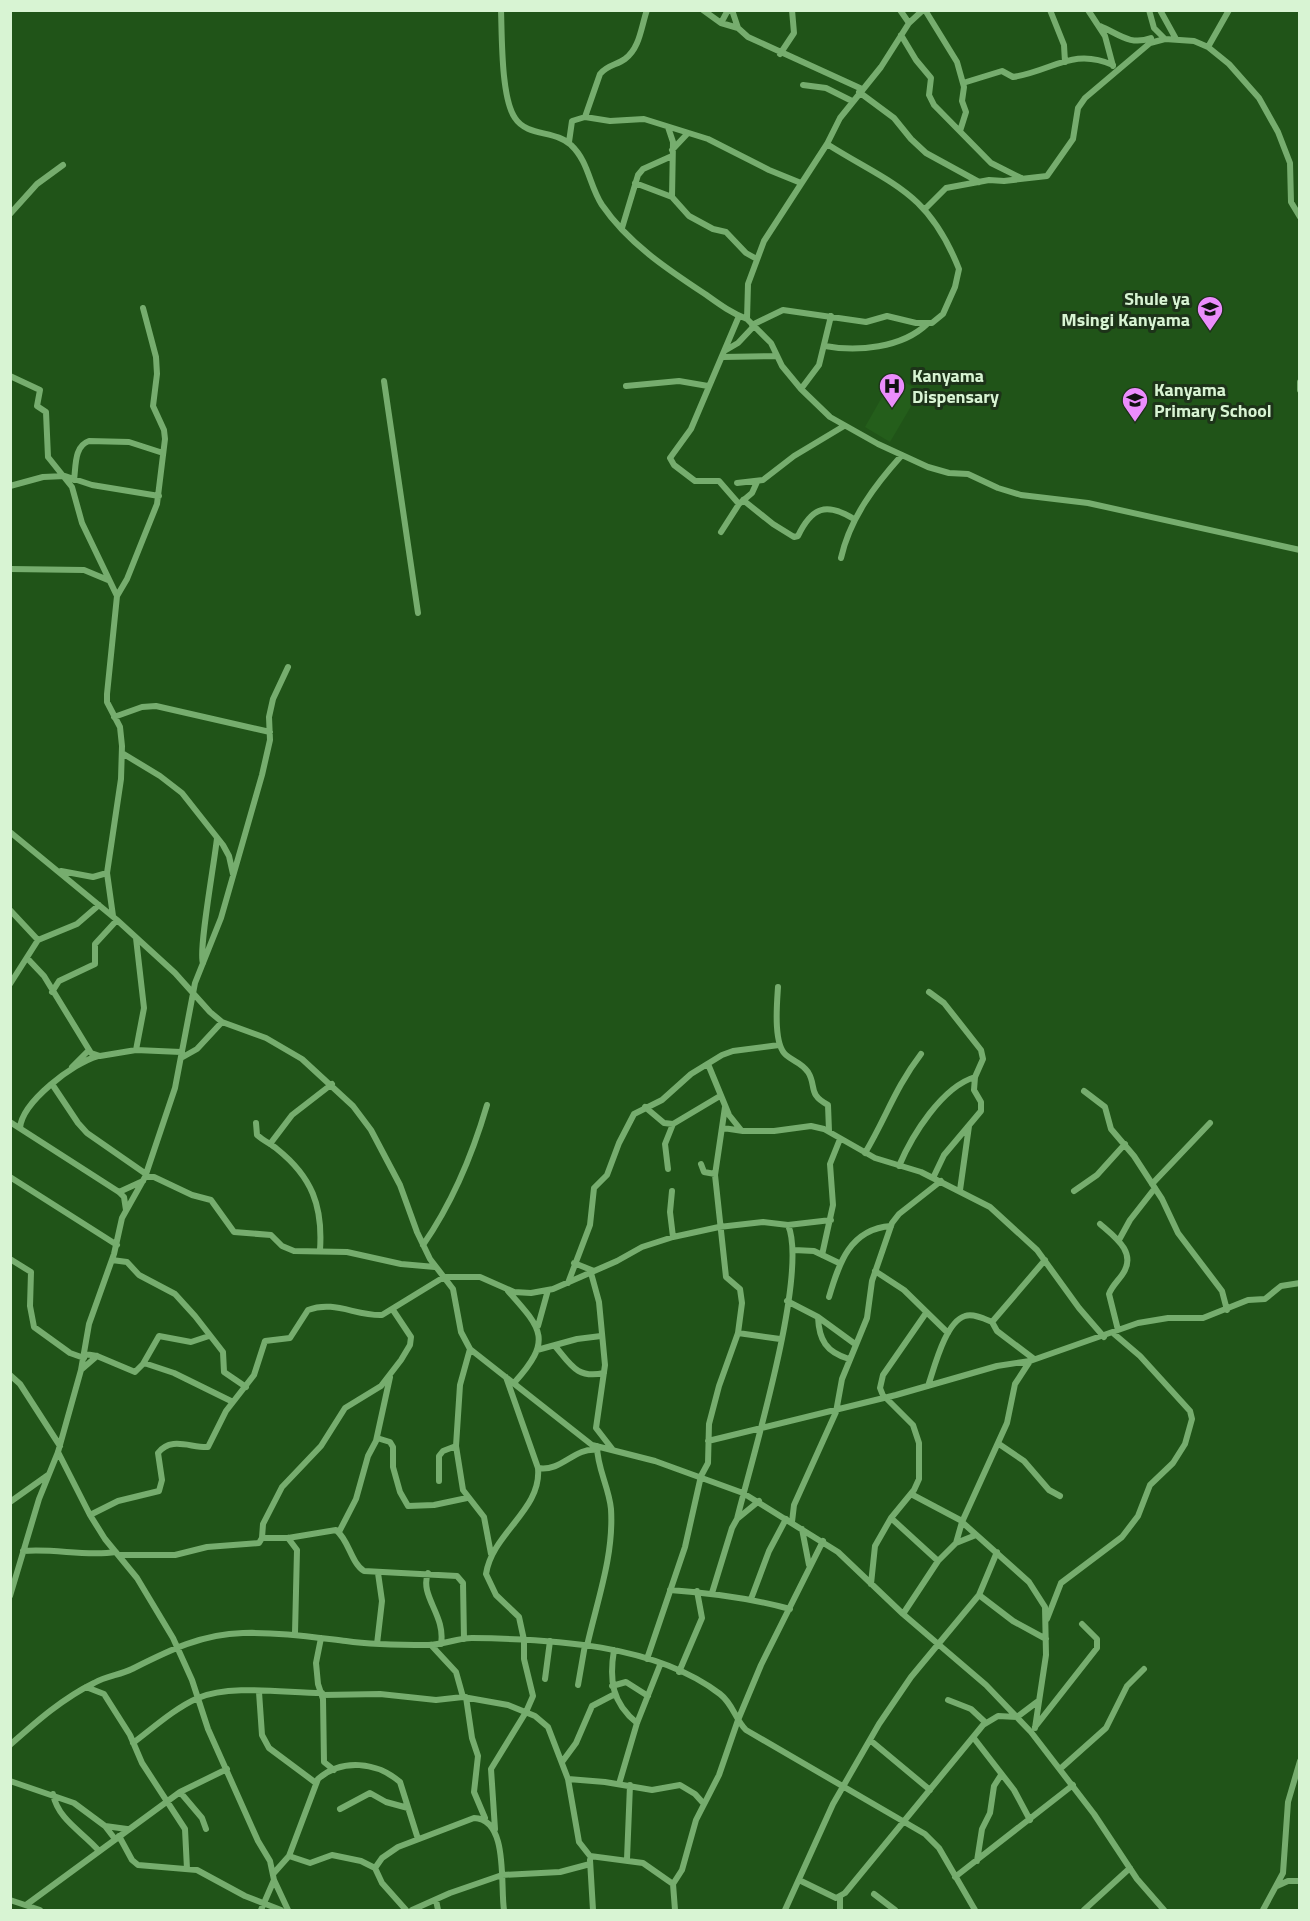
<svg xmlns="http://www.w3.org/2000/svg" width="1310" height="1921" viewBox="0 0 1310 1921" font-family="'Titillium Web',sans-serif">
  <rect width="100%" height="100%" fill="#205418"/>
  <!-- built -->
  <path fill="#245e1b" d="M894,376L920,391L890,442L865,427Z"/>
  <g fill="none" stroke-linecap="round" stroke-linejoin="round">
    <!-- minor -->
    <path stroke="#76ad6e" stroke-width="6" d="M501,10C502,36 501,98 515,118C527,137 556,130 571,145C589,162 589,185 602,205C628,243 667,269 705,294C719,304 731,313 747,319
      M703,10L721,23L738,28
      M732,10L738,28L748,37L862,89
      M900,10L909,23
      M923,10L909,23L881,67L840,118L827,144L764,241L748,284L747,319L771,343L782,366L801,389L830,417L878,444L928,467L949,473L968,474L998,488L1021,495L1088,503L1300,550
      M925,10L957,62L964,87L962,101L966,112L960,131
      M1050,10L1064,45L1065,62
      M1088,10L1105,36L1113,66
      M1149,10L1154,28L1165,39
      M1160,10L1176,39
      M721,23L728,10
      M1100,26C1119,34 1130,46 1151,38
      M901,35L916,60L931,78L929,95L934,105L991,163L1021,178
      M1208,47L1229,10
      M780,54L794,33L792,10
      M963,83L1002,71L1013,77C1053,71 1072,47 1113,65
      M803,85L826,88L852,101
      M859,92L894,118L911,139L926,153L979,182
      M585,117L600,74C607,65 617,65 625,59C640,48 641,27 647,10
      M668,127L673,142L672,197
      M569,142L572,121L585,117L610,121L644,119L708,139L769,170L801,183
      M672,150L688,133
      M635,183L672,197L689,216L713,229L726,232L746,253L755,258
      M925,209L946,188L989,180L1004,181L1047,176L1073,139L1078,108L1085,98L1150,43L1165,39L1194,41L1208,47L1229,64L1259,98L1278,132L1290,163L1291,202L1300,217
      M10,214L37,184L63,165
      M622,228L638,175L643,169L672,156
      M752,325L783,310L866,322L887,316L916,323H932L943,314L955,287L959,269C928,191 892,185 827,144
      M825,346C857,352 902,348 927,324
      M726,350L738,343L754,326
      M723,357L777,356
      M10,376L40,390L37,406L46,412L48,457L72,487L82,523L117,596L107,694V702L120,727L122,746L121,779L107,873L113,916
      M384,381L418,613
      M1300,382V390
      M626,386L679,381L708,386
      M801,389L819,365L831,316
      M74,480C76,466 74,446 89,441L129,442L163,453
      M737,483L763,480L794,456L844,426
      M10,486L43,477L65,476L92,485L159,496
      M743,500L773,524L794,537L798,536C812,507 826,502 854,519
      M739,504L719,481H695L674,465L670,458L691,429L739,316
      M721,532L739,504L752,493L757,482
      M841,558C850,518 875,485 902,455
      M10,569L84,570L108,580
      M117,596L127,579L157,504L165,439L164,430L153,406L157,374L156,357L143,308
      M114,717L142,707L156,706L270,732
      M122,753L160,776L182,793L223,845L229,856L233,874
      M10,832L117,920L175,973L210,1012L222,1022L266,1038L302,1059L353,1106L371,1130L400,1185L417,1232L430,1259L453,1289L461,1332L470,1349L592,1445L655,1461L743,1493L838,1552L903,1614L986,1685L1031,1732L1094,1814L1137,1879L1164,1910
      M61,871L93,877L107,873
      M10,910L38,940
      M136,938L144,1008L136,1050
      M27,958L44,976L91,1053L100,1056L136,1050L181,1052
      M203,963C198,952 215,859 217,838
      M10,984L38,940L77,924L99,905
      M778,987C777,1003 773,1044 786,1055C794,1062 801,1062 808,1072C817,1086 807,1094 828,1105L829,1131
      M52,992L59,981L95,964V944L117,920
      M929,992L944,1003L981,1050L983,1059L975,1077L974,1090L981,1102V1111L944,1155L933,1178
      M181,1058L197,1049L222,1022
      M708,1064L729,1115L741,1130
      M72,1067L88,1051
      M52,1084L78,1123L87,1133L146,1174
      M1084,1091L1105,1107L1111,1129L1134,1156L1162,1199L1178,1233L1222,1291L1227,1310
      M645,1107L664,1123L673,1124
      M10,1122L119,1192L124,1197L126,1210
      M256,1123L257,1135C264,1141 271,1144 277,1149C312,1177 323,1206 320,1250
      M20,1128C22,1102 73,1063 98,1056
      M723,1128L743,1131H774L811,1126L824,1129L875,1158L921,1172L990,1207L1037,1250L1079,1308L1104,1337
      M270,1144L292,1115L332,1084
      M865,1153C886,1118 895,1088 921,1054
      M701,1164L704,1172L715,1174
      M899,1166C912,1135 942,1087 975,1077
      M668,1169L665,1144L673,1124L720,1096
      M10,1177L117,1245
      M145,1177H154L192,1195L211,1200L234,1232L271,1235L282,1246L294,1251L347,1252L401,1264L435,1267
      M1152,1184L1210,1123
      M960,1190L969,1126
      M672,1191L670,1212L673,1237
      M1074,1191L1097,1175L1125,1144
      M119,1192L143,1181
      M1100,1224C1115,1237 1138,1253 1122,1275C1117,1282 1112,1286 1109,1294L1118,1330
      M1119,1240L1130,1220L1155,1188
      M423,1245C453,1202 472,1156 487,1105
      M794,1250L814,1251L839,1263
      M822,1255L833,1205L830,1164L840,1139
      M10,1259L31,1272L30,1306L34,1327L70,1353L84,1358
      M112,1260L127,1262L139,1275L175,1294L195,1316L223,1352L224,1372L246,1387
      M574,1263L594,1271
      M875,1271L904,1290L948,1333
      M591,1273L599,1302L605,1365L596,1428L613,1450
      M568,1283L590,1225L594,1188L607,1175L619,1143L634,1114L662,1100L691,1074L722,1055L733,1051L779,1045
      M508,1291C542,1329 553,1340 514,1383
      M829,1297C839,1263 850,1229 891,1226
      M787,1301L818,1317L855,1344
      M818,1317C819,1340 826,1352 849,1359
      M538,1326L548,1290
      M738,1333L780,1339
      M555,1346C571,1365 577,1379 604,1373
      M470,1349L460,1385L456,1446L463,1490L484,1517L491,1554
      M537,1350L577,1339L601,1336
      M85,1354L97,1356L135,1372L143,1364L159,1336L191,1342L209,1336
      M1034,1359L997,1331L992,1322L1045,1260
      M144,1363L174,1373L233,1402
      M82,1369L97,1356
      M10,1375L20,1384L60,1446
      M928,1386C934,1369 945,1322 965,1316C973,1313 985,1319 992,1322
      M884,1398L880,1388L883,1375L926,1313
      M377,1438L390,1442L393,1447V1467L400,1492L408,1506L434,1505L467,1498
      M708,1441L896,1395L997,1366L1030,1361
      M999,1444L1024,1461L1049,1490L1060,1496
      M58,1452L90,1515L105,1539L137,1578L173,1638L192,1680L208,1729L258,1841L270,1861L274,1880L288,1910
      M538,1468C562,1472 574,1447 597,1450
      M439,1481V1456L443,1451L456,1446
      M911,1494L962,1521
      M10,1502L48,1475
      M90,1515L118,1501L159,1491L162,1480L158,1453C171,1436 191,1448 208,1447L226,1411L254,1375L265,1341L290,1338L308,1310C334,1300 356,1316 382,1315L444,1277H480L514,1292L531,1293L553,1289L617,1261L642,1247L673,1237L719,1227L763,1222L788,1225L831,1220
      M891,1518L938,1561
      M737,1519C751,1462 809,1273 788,1225
      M792,1522L794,1505L836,1412L842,1379L867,1318L872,1281L892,1223L899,1214L941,1181
      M962,1522L1029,1582L1045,1607L1046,1655L1035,1728
      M802,1529L809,1565
      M339,1532L356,1499L368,1456L376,1441L390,1377
      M262,1538H288L336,1530C349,1540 351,1563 364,1571L457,1576L463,1583L464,1639
      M288,1538L297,1550L295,1633
      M956,1543L976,1535
      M23,1551C55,1548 85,1557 116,1552
      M119,1555H175L207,1547L259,1543L262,1538L263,1524L282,1487L321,1446L345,1408L381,1386L401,1360L410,1345L411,1337L393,1310
      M428,1573C419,1596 446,1615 441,1644
      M871,1584L875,1546L891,1518L914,1490L919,1479V1443L913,1425L886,1398
      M670,1590C711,1593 750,1598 790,1609
      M712,1593L732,1528L737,1519L759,1501
      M979,1595L1013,1621L1046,1639
      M10,1596L39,1499L58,1452L81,1370L89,1324L114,1254L122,1218L145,1177L175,1088L195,983L221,918L262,775L270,740L269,717L273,699L288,667
      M751,1599L769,1551L786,1519
      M903,1614L938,1561L956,1543L962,1522L1007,1423L1015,1384L1030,1361L1138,1323L1168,1318H1203L1248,1300L1265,1299L1281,1286L1300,1283
      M1047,1619L1061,1583L1122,1537L1138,1516L1150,1485L1173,1463L1185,1444L1192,1419L1190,1411L1140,1356L1113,1333
      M321,1638L316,1663L318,1684L323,1699L324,1762L334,1770
      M377,1644L382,1601L378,1573
      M431,1645L456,1672L463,1697
      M587,1646C597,1601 614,1556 611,1509C609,1487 597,1468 597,1446
      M614,1650C609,1680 612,1703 637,1723
      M647,1659L685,1547L701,1476L708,1463L709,1424L719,1386L738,1333L742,1303L740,1289L726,1277L715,1175L725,1107
      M679,1672L702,1618L697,1591
      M545,1679L550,1641
      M578,1685L585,1645
      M612,1686L626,1682L648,1696
      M86,1687L104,1694L130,1735L142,1763L185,1829L187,1869
      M259,1692L262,1735L269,1748L316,1783
      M323,1695L380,1694L436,1700L463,1697L508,1705L535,1716L548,1727L568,1779L579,1842L590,1856L643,1863L673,1884L675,1910
      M466,1697L472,1738L478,1756L474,1792L485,1818
      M948,1700L971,1709L986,1723
      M1035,1727L1097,1648V1639L1082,1624
      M973,1737L1014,1790L1030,1820
      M870,1740L930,1790
      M133,1743C153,1728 175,1708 198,1698C231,1684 286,1693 322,1693
      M10,1745C36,1722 63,1698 94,1683C106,1676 120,1675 132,1669C168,1651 201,1634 243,1633C278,1632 312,1637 346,1641C373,1645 401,1645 428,1645C443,1645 457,1638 472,1638C551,1639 655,1644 720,1694C733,1704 735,1719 746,1730L925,1834L939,1848L975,1910
      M562,1762L576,1743L592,1706L615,1694
      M1060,1769L1106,1728L1127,1686L1144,1669
      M568,1779L605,1782L652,1790L680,1785L695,1794L704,1804
      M10,1781L74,1803L105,1826L115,1839
      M619,1784L637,1723L660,1665
      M180,1792L202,1818L206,1829
      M53,1794C58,1820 83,1832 99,1851
      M340,1809L370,1793L386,1802L408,1808
      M105,1826L127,1829
      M495,1829L491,1769L526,1712L533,1696L524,1659V1640L519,1617L496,1595L486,1574C492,1533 542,1510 538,1468L506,1377
      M119,1836L132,1860L138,1865L197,1870L245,1896L281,1910
      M289,1856L310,1863L332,1855L361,1861L375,1868
      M627,1859L630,1785
      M590,1860L593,1910
      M977,1861L982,1829L990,1813L994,1786L1001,1775
      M273,1874L289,1856L318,1779C342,1758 377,1762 400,1782L418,1839
      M955,1877L1073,1785
      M799,1880L836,1898L845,1893L983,1725L998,1716L1017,1717L1037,1702
      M673,1884L682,1870L696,1820L719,1775L738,1720L761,1665L823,1541
      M1277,1886L1288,1881H1300
      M874,1894L895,1910
      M10,1900L40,1910
      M436,1900L438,1910
      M26,1905L180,1792L227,1769
      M261,1910L274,1880
      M406,1910L382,1883L375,1868L382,1858L398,1847L474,1818C509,1819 500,1885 504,1910
      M412,1910L450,1893L502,1875L560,1872L590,1864
      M785,1910L833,1804L879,1724L911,1677L979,1595L997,1552
      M840,1910V1897
      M1084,1910L1130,1868
      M1263,1910L1283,1873L1288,1802L1300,1761"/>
  </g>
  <!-- icons -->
  <defs>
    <g id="school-pin" transform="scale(1.35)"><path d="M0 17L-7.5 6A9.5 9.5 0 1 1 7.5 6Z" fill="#eb8dfc" stroke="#1d3319"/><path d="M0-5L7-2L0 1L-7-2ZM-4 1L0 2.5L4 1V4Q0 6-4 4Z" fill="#111"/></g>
    <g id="hospital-pin" transform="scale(1.35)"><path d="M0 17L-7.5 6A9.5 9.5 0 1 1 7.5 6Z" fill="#eb8dfc" stroke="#1d3319"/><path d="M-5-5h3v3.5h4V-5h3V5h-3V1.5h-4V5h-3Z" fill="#111"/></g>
  </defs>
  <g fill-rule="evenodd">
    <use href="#school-pin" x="1210" y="309"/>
    <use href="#hospital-pin" x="892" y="386"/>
    <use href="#school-pin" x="1135" y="400"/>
  </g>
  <g text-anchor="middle" stroke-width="6" stroke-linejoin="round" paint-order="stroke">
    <!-- poi labels -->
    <g font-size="18" font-weight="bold" fill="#d8f4d3" stroke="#1d3319" text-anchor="start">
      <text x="1190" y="305" text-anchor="end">Shule ya<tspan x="1190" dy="21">Msingi Kanyama</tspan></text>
      <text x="912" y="382">Kanyama<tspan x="912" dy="21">Dispensary</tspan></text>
      <text x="1154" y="396">Kanyama<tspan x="1154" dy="21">Primary School</tspan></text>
    </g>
  </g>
  <!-- border -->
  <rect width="1310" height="1921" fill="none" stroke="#d8f4d3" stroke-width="24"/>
</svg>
